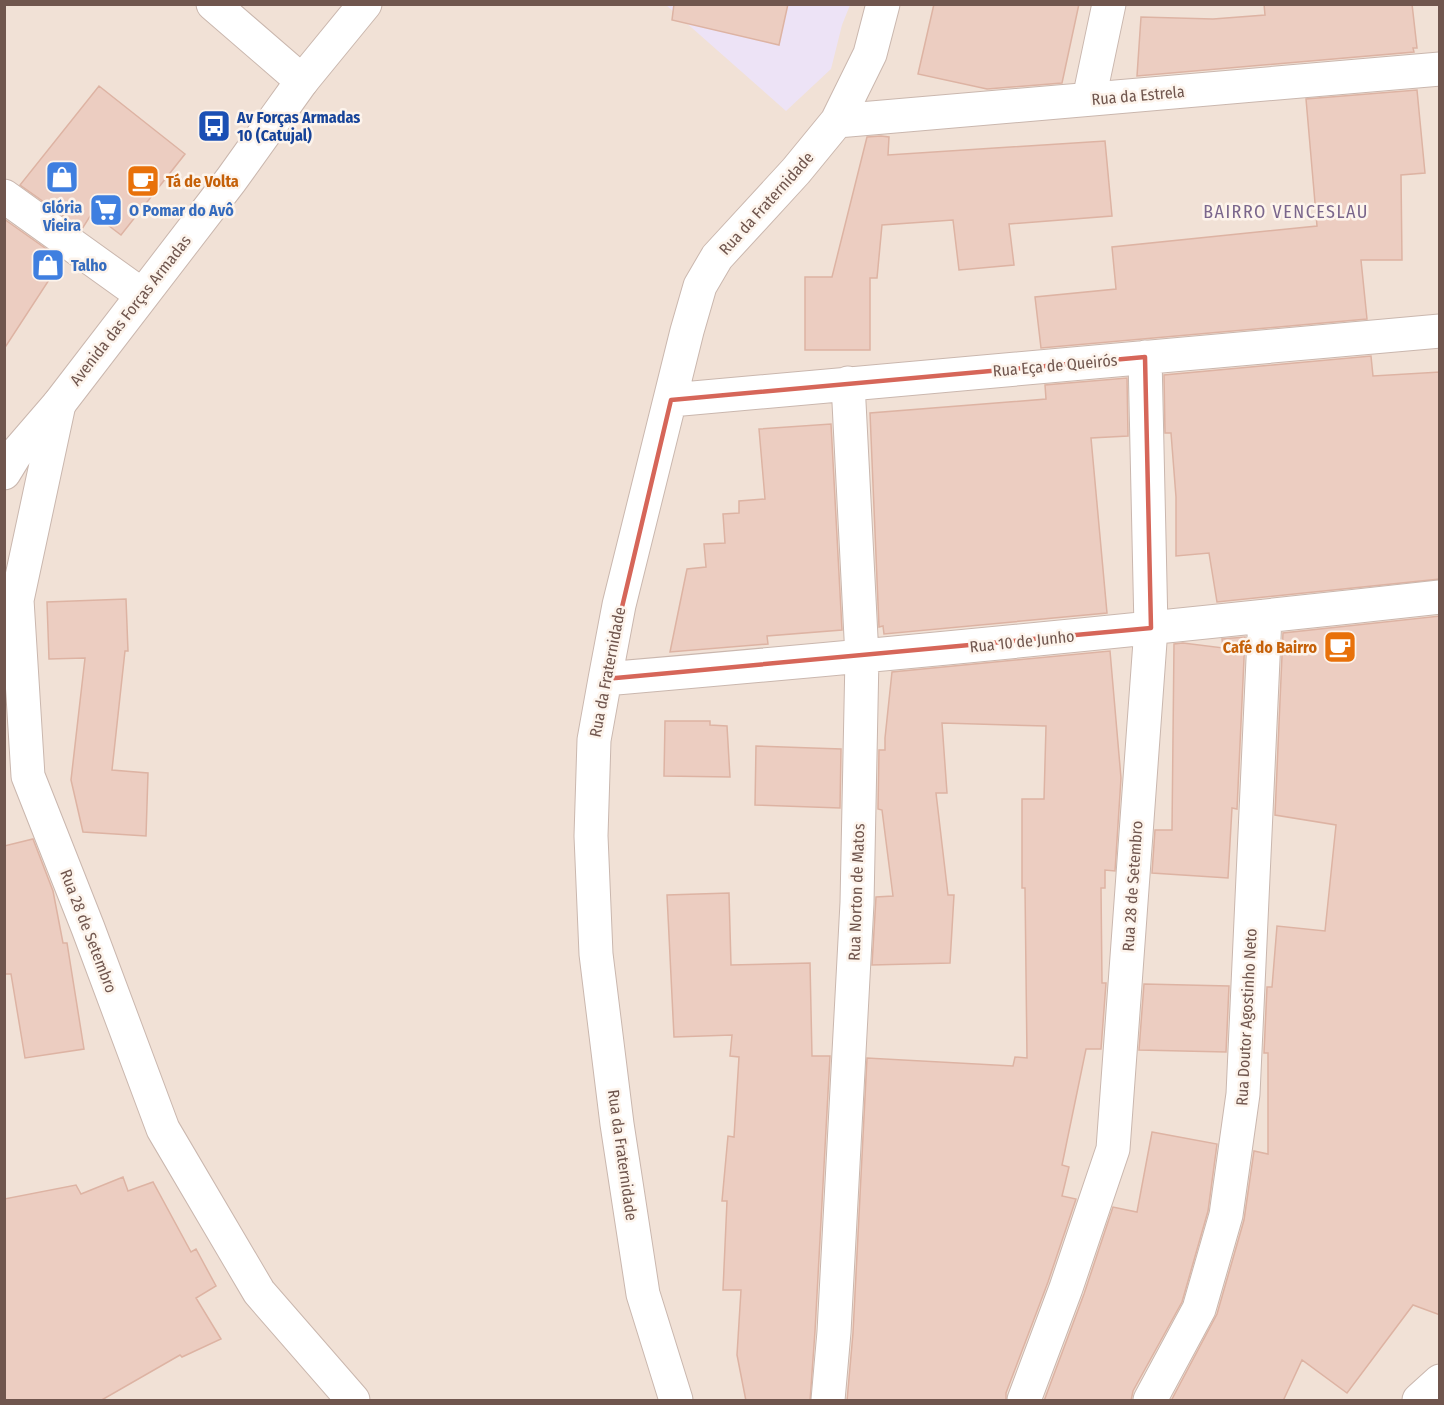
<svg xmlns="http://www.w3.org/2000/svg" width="1444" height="1405" viewBox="0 0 1444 1405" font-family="'Fira Sans Condensed',sans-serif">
  <rect width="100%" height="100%" fill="#faf0e7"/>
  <!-- residential -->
  <path fill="#f1e1d6" d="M5,5H1439V1400H5Z"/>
  <!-- education -->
  <path fill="#ede3f6" d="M666,5H850L842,25L831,69L786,111Z"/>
  <!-- building -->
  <path fill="#eccdc1" stroke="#ddb3a3" stroke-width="1.5" d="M674,4H788L779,45L672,20Z
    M934,4H1079L1062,83L987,89L918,74Z
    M1264,4H1412L1417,48H1413L1414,52L1137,76L1141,17L1213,19L1265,15Z
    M99,86L185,154L121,235L92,213L82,229L20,185Z
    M1417,90L1425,173L1401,175L1402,260H1361L1367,319L1041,348L1035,297L1116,289L1112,247L1317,226L1306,99Z
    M881,136L889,137L888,155L1105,141L1112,216L1009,224L1014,265L959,270L953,220L882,225L877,278H870V350H805V277H832L867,137Z
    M4,219L62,260L4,349Z
    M1371,356L1373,376L1440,372V579L1217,602L1209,553L1176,556V497L1171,433H1165L1164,375Z
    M1127,378L1128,436L1091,438L1107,613L884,634L883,626L879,627L870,413L1046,399L1045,385Z
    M831,424L842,630L767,636L768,644L670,652L687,569L706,567L704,544L725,543L723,514L739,513V501L765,499L759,429Z
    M126,599L128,651H125L112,770L148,773L146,836L83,832L71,780L85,658L49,659L47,602Z
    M1440,616V1315L1413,1305L1347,1393L1302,1360L1283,1401H1171L1217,1314L1244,1220L1254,1151L1268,1154V1053H1264L1267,987H1272L1277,926L1325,931L1336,825L1275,815L1283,633Z
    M1245,637L1237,809L1232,808L1228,878L1152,873L1155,830H1172L1174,644L1183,643L1223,648L1222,639Z
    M1110,651L1121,778L1115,871L1105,870V888H1101L1102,983H1106L1101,1049H1086L1062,1165L1069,1167L1062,1196L1076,1199L1048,1282L1006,1393V1401H847L853,1333L867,1058L1013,1066L1015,1057L1027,1058L1025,888H1022V799H1044L1046,726L942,723L947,793H936L948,895H954L950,963L872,965L876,897L893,896L882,810L878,809L879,750H885V738L892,672Z
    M665,721H710V725L727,726L730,777L664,776Z
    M756,746L841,749L840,808L755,805Z
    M33,839L53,891L63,943H67L84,1049L25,1058L11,974H5L4,846Z
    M729,893L731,965L810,963L812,1056H830L815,1331L810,1401H746L737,1355L741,1290H723L727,1201H722L728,1136L734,1137L739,1057L730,1056L732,1035L674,1037L667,895Z
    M1144,984L1229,986L1226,1052L1139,1050Z
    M1152,1132L1217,1144L1208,1211L1182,1302L1133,1391L1131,1401H1044L1084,1294L1113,1207L1137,1212Z
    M123,1177L128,1191L153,1182L191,1252L196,1249L216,1286L196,1298L221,1339L182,1357L180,1355L100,1401H4V1199L76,1185L81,1194Z"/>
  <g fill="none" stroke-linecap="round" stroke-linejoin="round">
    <!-- minor casing -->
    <g stroke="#cab7ae" stroke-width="35">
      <path id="minor" d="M213,4L302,81
        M1089,99L1109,4
        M837,121L1440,69
        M4,196L142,295
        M671,400L1440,331
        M59,404L17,600L28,776L88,928L163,1129L259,1292L353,1400
        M605,679C883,655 1162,628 1440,597
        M676,1400L643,1294L617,1124L596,954L591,836L594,740L605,679L619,605L687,331L700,286L717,257L796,171L837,121L870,54L883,4
        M828,1400L834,1332L857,903L862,657L848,383
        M1024,1400L1066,1288L1113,1149L1151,628L1145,357
        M1150,1400L1199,1309L1226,1215L1243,1094L1265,616
        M1419,1400L1440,1381"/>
    </g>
    <!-- tertiary casing -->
    <g stroke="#cab7ae" stroke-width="35">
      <path id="tertiary" d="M4,473L15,455L59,404L231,180L302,81L365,4"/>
    </g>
    <!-- minor -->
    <use href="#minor" stroke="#fff" stroke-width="33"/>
    <!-- tertiary -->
    <use href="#tertiary" stroke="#fff" stroke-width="33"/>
  </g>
  <!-- marked area -->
  <path fill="none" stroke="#d66659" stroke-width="4.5" stroke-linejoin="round" d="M1145,357L1151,628L605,679L671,400Z"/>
  <!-- icons -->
  <defs>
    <g id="bus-square" transform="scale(1.725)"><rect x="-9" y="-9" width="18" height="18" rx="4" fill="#1a4fb4" stroke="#fdf4ec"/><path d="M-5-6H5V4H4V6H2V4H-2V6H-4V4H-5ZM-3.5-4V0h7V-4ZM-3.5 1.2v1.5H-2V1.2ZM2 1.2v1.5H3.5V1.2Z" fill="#fff"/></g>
    <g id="shop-square" transform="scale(1.725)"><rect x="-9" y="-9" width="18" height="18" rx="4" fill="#3f7fe0" stroke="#fdf4ec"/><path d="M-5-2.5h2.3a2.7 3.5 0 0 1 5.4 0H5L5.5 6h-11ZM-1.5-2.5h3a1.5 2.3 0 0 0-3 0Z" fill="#fff"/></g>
    <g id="cafe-square" transform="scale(1.725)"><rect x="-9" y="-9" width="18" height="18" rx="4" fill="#e8710a" stroke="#fdf4ec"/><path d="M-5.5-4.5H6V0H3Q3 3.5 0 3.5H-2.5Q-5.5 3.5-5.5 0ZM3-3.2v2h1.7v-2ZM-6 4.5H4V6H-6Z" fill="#fff"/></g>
    <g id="supermarket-square" transform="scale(1.725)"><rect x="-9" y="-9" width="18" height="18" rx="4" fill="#3f7fe0" stroke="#fdf4ec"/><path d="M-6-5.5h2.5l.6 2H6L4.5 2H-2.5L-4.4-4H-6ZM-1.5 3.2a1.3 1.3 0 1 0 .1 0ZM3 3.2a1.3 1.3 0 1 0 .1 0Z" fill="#fff"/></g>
  </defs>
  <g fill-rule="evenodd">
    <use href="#bus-square" x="214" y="126"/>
    <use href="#shop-square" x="62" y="177"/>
    <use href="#cafe-square" x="143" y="181"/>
    <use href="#supermarket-square" x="106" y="210"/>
    <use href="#shop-square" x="48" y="265"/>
    <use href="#cafe-square" x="1340" y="647"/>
  </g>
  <g text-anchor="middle" stroke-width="5" stroke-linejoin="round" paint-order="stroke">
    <!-- street labels -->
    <g font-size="16" fill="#70564e" stroke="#fdf4ec">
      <text transform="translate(1138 95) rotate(-5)" y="6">Rua da Estrela</text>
      <text transform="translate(766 203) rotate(-48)" y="6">Rua da Fraternidade</text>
      <text transform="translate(130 310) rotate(-52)" y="6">Avenida das Forças Armadas</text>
      <text transform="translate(1055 365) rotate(-5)" y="6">Rua Eça de Queirós</text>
      <text transform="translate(1022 641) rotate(-6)" y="6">Rua 10 de Junho</text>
      <text transform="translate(607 672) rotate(-79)" y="6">Rua da Fraternidade</text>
      <text transform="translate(1132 886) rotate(-86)" y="6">Rua 28 de Setembro</text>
      <text transform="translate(856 892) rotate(-88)" y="6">Rua Norton de Matos</text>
      <text transform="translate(89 931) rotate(69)" y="6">Rua 28 de Setembro</text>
      <text transform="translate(1246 1017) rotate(-87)" y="6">Rua Doutor Agostinho Neto</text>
      <text transform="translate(623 1155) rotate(82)" y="6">Rua da Fraternidade</text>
    </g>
    <!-- transit labels -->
    <g font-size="16" font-weight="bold" fill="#164399" stroke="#fdf4ec" text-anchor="start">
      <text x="237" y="123">Av Forças Armadas<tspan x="237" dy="18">10 (Catujal)</tspan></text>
    </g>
    <!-- food labels -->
    <g font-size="16" font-weight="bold" fill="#c56008" stroke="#fdf4ec" text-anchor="start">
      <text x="166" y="187">Tá de Volta</text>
      <text x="1317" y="653" text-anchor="end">Café do Bairro</text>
    </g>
    <!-- shop labels -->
    <g font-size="16" font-weight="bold" fill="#366cbe" stroke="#fdf4ec" text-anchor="start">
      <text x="62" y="213" text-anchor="middle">Glória<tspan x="62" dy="18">Vieira</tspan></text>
      <text x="129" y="216">O Pomar do Avô</text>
      <text x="71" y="271">Talho</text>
    </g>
    <!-- neighbourhood labels -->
    <g font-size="18" letter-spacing="1.5" fill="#7a668c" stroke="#fdf4ec">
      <text x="1286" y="218">BAIRRO VENCESLAU</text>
    </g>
  </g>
  <!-- border -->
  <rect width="1444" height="1405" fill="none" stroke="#70564e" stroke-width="12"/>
</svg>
